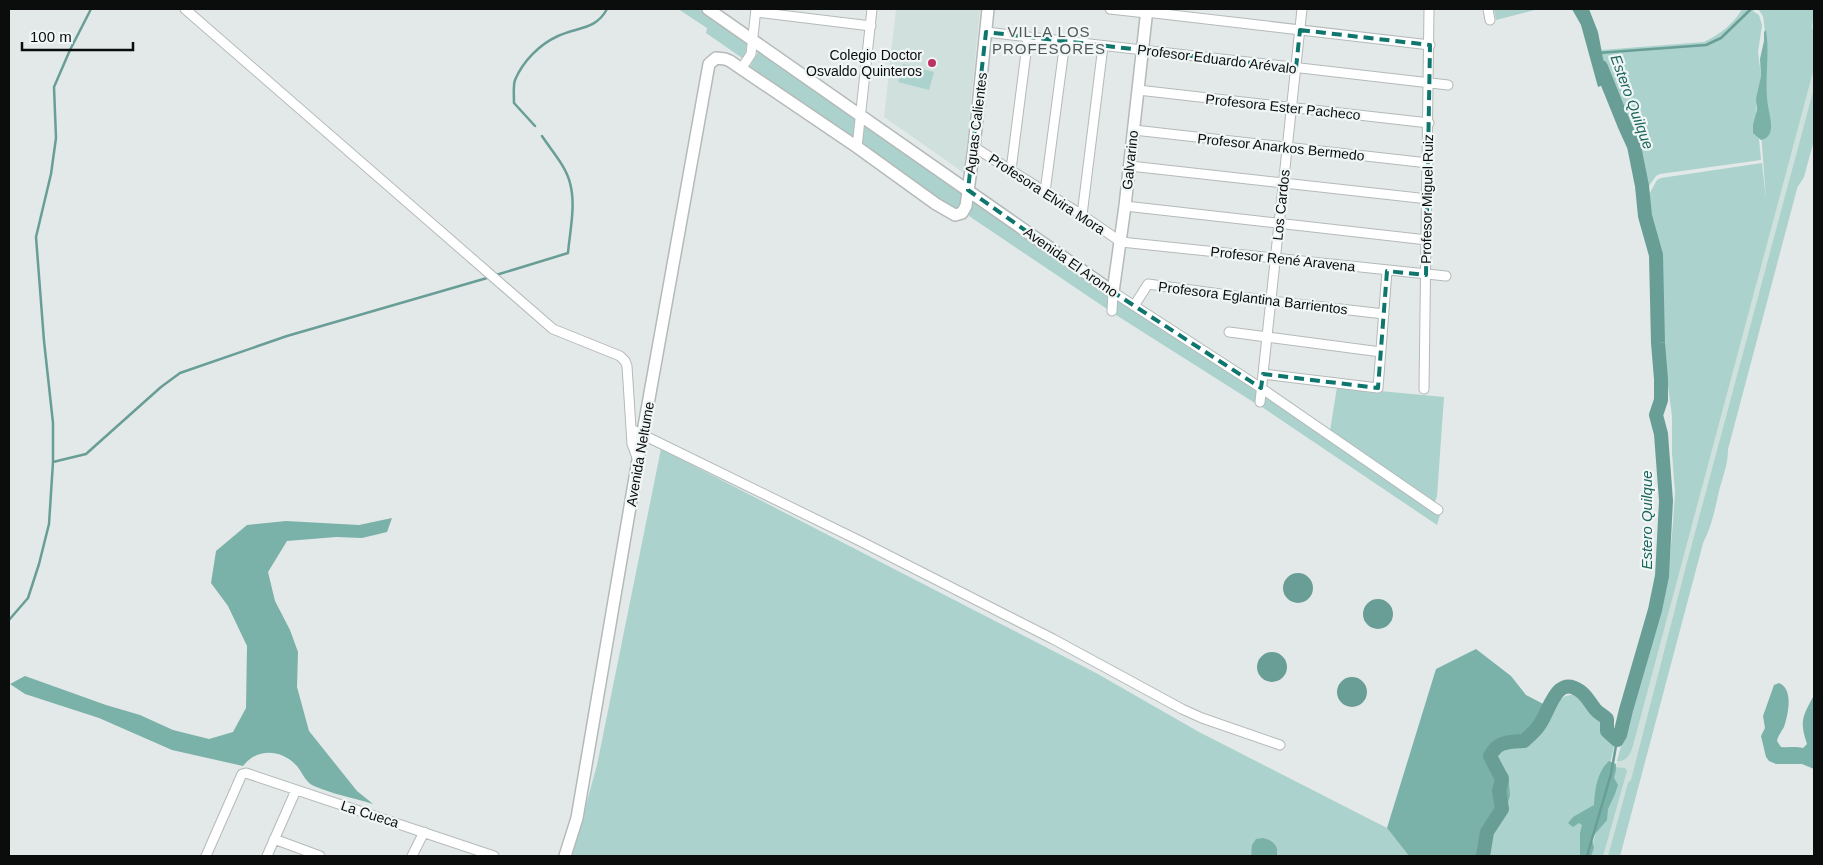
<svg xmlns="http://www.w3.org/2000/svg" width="1823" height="865" viewBox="0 0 1823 865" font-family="Helvetica,sans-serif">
  <rect width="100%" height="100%" fill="#e3e9e8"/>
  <!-- built -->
  <path fill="#d0e0dd" d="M896,9H980L964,173L884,117Z
    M1814,22V126L1620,856H1592Z"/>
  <!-- green -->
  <path fill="#abd2cc" d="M678,9H703L747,39L745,60L706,33L707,28Z
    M1494,9H1535V10L1496,20Z
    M1742,9H1755L1753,11L1759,15L1762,25L1758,52L1761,76L1756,107L1761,160L1660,174L1656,176L1646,190L1637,144L1616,97L1605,69L1601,50L1704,42C1720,34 1733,25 1742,9Z
    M1758,9H1814L1812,29L1814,30V68L1635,738C1632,749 1630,762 1617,761L1669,568L1673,523L1675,492L1672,453V416L1664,356L1663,301L1659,254L1648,196L1657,180L1661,178L1762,163L1766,200L1761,131L1767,46L1763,16Z
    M760,49L857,118L854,140L750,66Z
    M903,64L934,72L929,90L898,82Z
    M1814,88V140L1804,177L1797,188L1728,449C1728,464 1723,476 1719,491C1715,509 1712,526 1703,543L1620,856H1608L1628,783L1631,780L1685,570Z
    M861,116L968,190L961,214L857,147Z
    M973,199L1110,294V311L969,216Z
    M1117,299L1259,391L1258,405L1116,315Z
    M1337,387L1444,397L1437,496L1435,502L1330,431Z
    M1263,393L1440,515L1437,525L1262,407Z
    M661,449L1096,673L1199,732L1387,828L1409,856H1277L1278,851L1251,852V856H572L597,765Z
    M1575,694L1588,704L1593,713L1615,742L1608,773L1584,856H1489L1494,830L1505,813L1508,774L1496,761L1495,757C1506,744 1525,747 1537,736C1548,725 1550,704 1564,697C1567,695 1572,695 1575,694Z
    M1615,767L1625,768L1627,771L1603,856H1589Z"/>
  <!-- forest -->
  <path fill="#7ab1a9" d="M1766,30C1770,55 1764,80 1768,106C1769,114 1773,124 1770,133C1768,137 1765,139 1761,140L1753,133V125L1757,110L1756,99L1761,76L1760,59L1764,41V32Z
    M392,518L387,532L362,538L336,537L287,541L268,572L275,601L290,630L298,652L297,687L309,731L357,791L373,804C354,798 332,794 314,786C306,783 302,772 297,766C281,749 257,748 243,766L172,750L99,718L25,694L10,684L25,676L106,705L140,715L173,730L209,739L233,732L246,708L247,646L228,606L211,583L216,551L247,525L286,521L359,525Z
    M1476,649L1511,676L1526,695L1553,709C1547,720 1542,735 1531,741C1519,748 1505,745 1495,756L1496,761L1508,774L1510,795L1505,813L1494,830L1489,856H1409L1387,828L1436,669Z
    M1779,683C1794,689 1788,715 1784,727C1781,732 1778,736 1777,741L1781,747C1789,748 1796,746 1803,748L1807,744C1799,720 1803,716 1814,695V769L1802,764H1776L1769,761L1766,757L1761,736L1765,728L1763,716L1774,685Z
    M1609,761L1616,764V770L1614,778L1618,785L1615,794L1608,809L1607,820L1595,834L1592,840L1594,848L1591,856H1580V833L1582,825L1579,823L1573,827L1568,823L1573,817L1594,805C1595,789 1597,772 1609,761Z
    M1263,838C1273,840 1279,846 1277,856H1251L1252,845L1256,839Z"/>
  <!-- water -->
  <path fill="#689e96" d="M1572,9H1589L1598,32L1605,69L1610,82L1598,87L1581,25Z
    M1283 588a15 15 0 1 1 30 0a15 15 0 1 1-30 0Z
    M1363 614a15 15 0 1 1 30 0a15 15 0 1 1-30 0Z
    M1257 667a15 15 0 1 1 30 0a15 15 0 1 1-30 0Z
    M1337 692a15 15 0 1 1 30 0a15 15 0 1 1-30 0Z"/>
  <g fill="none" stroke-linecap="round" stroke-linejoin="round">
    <!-- stream -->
    <path stroke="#689e96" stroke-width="2.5" d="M1598,53L1706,45L1721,38L1751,9
      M535,126L514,103C514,96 513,86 515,80C523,61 540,44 558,36C577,27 596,30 607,9
      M496,275L568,253C570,230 576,205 570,183C566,166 551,150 542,136
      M53,462L86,454L161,387L180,373L287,336L487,278
      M9,620L28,598L39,564L49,524L53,462V423L44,341L36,237L51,174L56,138L54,87L70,50L91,9
      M1587,856L1611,774L1617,740"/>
    <!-- river -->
    <path stroke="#689e96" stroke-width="14" d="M1483,856L1487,832L1502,809L1499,791L1502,779L1490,756C1498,741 1508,742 1524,741C1529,736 1536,731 1540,724C1550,710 1556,674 1580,691C1587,696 1590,703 1595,709C1598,713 1603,715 1607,719V731L1617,740L1620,735L1626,710L1655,610L1662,576L1666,501L1661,434L1656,415L1661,400V379L1658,343L1656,255L1645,216L1642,186L1634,146L1624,124L1601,67"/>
    <!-- minor casing -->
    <g stroke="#b4bab9" stroke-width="11">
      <path id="minor" d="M185,9L553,329L620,356L625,361L627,366L632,444L638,460
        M1110,9L1146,13
        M1488,9L1490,20
        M756,12L871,26
        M1146,12L1430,45
        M986,32L1448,85
        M741,69L751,54L756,9
        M1138,90L1429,123
        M1134,130L1428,163
        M857,147L872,9
        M974,147L1082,215L1121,242L1446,276
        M1130,166L1428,199
        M1011,170L1028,37
        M1045,192L1065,41
        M1125,206L1427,240
        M1082,215L1103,46
        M1134,306L1148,284L1271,301L1384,314
        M1112,311L1113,292L1261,388L1438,510
        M1229,332L1381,352
        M1263,374L1378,388L1387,271
        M1424,389L1429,9
        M1260,402L1302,9
        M631,429L860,541L1053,639L1182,709L1202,718L1280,745
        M274,839L320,856
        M206,856L242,774L246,773L494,856
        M267,856L296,790
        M412,856L424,832"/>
    </g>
    <!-- tertiary casing -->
    <g stroke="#b4bab9" stroke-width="14">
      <path id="tertiary" d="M708,9L1113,292L1125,206L1147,9
        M565,856L577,818L638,460L709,64L716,58L725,59L730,61L857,147L936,204L955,215L962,213L966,206L974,147L988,9"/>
    </g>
    <!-- minor -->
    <use href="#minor" stroke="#fff" stroke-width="9"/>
    <!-- tertiary -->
    <use href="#tertiary" stroke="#fff" stroke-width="11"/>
  </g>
  <!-- marked area -->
  <path fill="none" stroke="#0f766e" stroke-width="4" stroke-dasharray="10 6" stroke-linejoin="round" d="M1300,30L1430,45L1426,275L1387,271L1378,388L1263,374L1261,388L1113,292L968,190L986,32L1296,68Z"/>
  <!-- markers -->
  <circle fill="#be3163" stroke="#f0f6f5" stroke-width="2" cx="932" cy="63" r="5"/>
  <g text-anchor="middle" stroke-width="4.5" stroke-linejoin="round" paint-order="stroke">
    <!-- poi labels -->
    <g font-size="14" fill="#0b0d0d" stroke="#f0f6f5" text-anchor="end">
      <text x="922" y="60">Colegio Doctor<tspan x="922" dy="16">Osvaldo Quinteros</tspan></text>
    </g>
    <!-- street labels -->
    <g font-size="14" fill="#0b0d0d" stroke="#f0f6f5">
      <text transform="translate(1217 59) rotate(7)" y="5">Profesor Eduardo Arévalo</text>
      <text transform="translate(1283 107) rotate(6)" y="5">Profesora Ester Pacheco</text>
      <text transform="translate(976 123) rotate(-83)" y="5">Aguas Calientes</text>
      <text transform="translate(1281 147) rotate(6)" y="5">Profesor Anarkos Bermedo</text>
      <text transform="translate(1130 160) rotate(-84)" y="5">Galvarino</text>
      <text transform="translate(1047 194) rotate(33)" y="5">Profesora Elvira Mora</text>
      <text transform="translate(1427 199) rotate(-89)" y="5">Profesor Miguel Ruiz</text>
      <text transform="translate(1281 205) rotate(-84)" y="5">Los Cardos</text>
      <text transform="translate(1283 259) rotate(6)" y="5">Profesor René Aravena</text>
      <text transform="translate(1071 262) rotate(35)" y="5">Avenida El Aromo</text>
      <text transform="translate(1253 298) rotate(7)" y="5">Profesora Eglantina Barrientos</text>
      <text transform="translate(640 454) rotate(-80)" y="5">Avenida Neltume</text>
      <text transform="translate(370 814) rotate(18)" y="5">La Cueca</text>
    </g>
    <!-- neighbourhood labels -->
    <g font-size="15" letter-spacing="1" fill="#525757" stroke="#f0f6f5">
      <text x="1049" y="37">VILLA LOS<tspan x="1049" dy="17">PROFESORES</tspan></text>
    </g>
    <!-- water labels -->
    <g font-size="15" font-style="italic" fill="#1c655c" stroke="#f0f6f5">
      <text transform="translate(1632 102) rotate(70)" y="5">Estero Quilque</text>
      <text transform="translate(1647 520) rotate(-90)" y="5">Estero Quilque</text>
    </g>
  </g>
  <!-- border -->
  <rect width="1823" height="865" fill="none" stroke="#0b0d0d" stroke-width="20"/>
  <!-- scale -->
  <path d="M22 42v8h111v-8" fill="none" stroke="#0b0d0d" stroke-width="2.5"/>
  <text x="30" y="42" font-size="15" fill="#0b0d0d" stroke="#f0f6f5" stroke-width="4" paint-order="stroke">100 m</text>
</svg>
